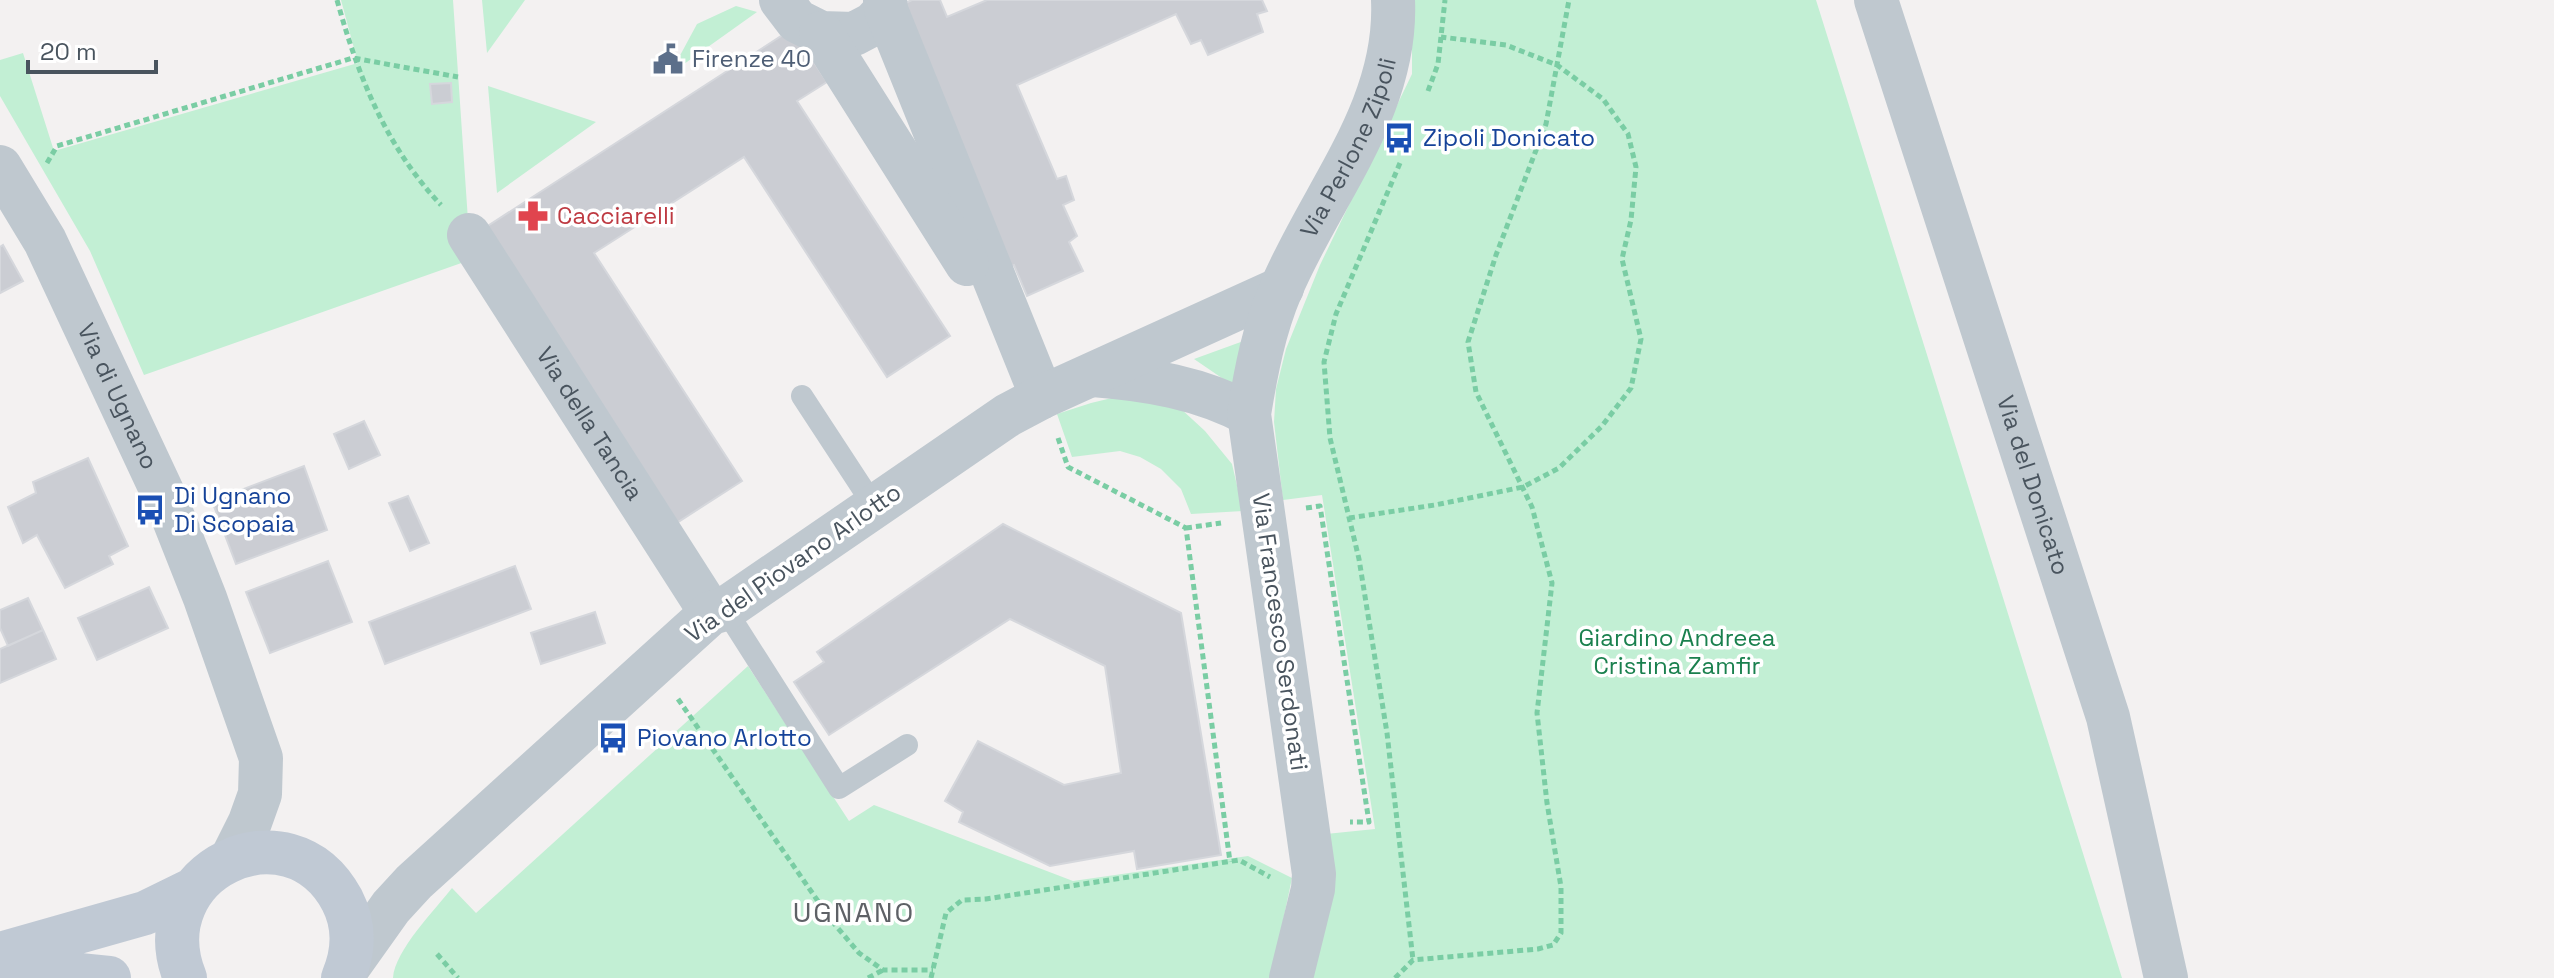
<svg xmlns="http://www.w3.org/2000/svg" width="2554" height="978" viewBox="0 0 2554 978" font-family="'Space Grotesk',sans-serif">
  <rect width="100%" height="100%" fill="#f3f1f1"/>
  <!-- green -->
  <path fill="#c2efd4" d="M341,0H453L469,235L467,261L144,375L90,251L0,96V60L23,53L54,151L358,63Z
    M482,0H525L487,53Z
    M1412,0H1816L2122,978H1313L1326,834L1375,829L1322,495L1283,500L1274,422L1276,389L1286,349L1320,265L1412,74Z
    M736,6L757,12L670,74L697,24Z
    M488,86L596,122L497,193Z
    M1249,339L1235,387L1194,359Z
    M1116,397L1180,408L1205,431L1232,464L1243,511L1191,514L1181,489L1161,469L1140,457L1120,451L1072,457L1057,414L1091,403Z
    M748,666L849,821L874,805L1073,881L1248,856L1292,878L1271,978H393C395,950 435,910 452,888L476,913Z"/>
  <!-- building -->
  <path fill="#cbcdd3" stroke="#d5d7dc" stroke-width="2" d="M912,0H940L947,17L987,0H1262L1267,11L1257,14L1263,32L1208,55L1201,40L1191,44L1176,14L1017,85L1057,179L1066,176L1074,200L1063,205L1077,236L1069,242L1083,271L1027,296L1014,265L1002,269L903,4Z
    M792,29L827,82L797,101L950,336L887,377L744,157L594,253L742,481L675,524L483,229Z
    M451,83L452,102L432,104L430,84Z
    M3,245L23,281L0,293V247Z
    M364,421L380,455L349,469L334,434Z
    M88,458L128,546L109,556L113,564L65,588L37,535L23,543L8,507L36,493L33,482Z
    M304,466L327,530L236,564L212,501Z
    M408,496L429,543L410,551L389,503Z
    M1003,524L1181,613L1221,855L1137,869L1134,851L1050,866L959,822L963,812L945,801L978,741L1064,785L1121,773L1105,666L1010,619L829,735L794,682L824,662L817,652Z
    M328,561L352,622L270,653L246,592Z
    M515,566L531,609L385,664L369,622Z
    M149,587L168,628L97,660L78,618Z
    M28,598L43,630L8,646L0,628V610Z
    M595,612L605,643L541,664L531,633Z
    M43,630L56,659L0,683V649Z"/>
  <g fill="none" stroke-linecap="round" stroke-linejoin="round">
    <!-- path -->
    <path stroke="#7acda4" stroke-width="5" stroke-dasharray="6 4" stroke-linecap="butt" d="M337,0C358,76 386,147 441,205
      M1428,91L1438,64L1445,0
      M47,163L57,146L353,58L458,77
      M1400,163L1336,314L1324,362L1330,438L1359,559L1387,733L1413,960
      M1058,438L1068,467L1186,528L1230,862
      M1306,508L1320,506L1369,822H1350
      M1349,518L1435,505L1523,487L1559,468L1602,426L1631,388L1641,339L1622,259L1631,220L1636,167L1628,134L1603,99L1557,65L1506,45L1441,37
      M1186,528L1221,523
      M678,699L831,920L859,953L883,970H933
      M437,954L458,978
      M868,978L883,970
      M931,978L946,913L962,900L986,899L1239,860L1270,877
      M1395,978L1413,960L1538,949L1553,945L1561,933V887L1547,803L1537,713L1552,583L1532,507L1476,392L1468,342L1496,255L1546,124L1569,0"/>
    <!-- lane -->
    <path stroke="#bfc8cf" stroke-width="22" d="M802,396L874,506
      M725,609L839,788L907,745"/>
    <!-- street -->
    <g stroke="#bfc8cf" stroke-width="44">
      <path d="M781,0L797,21L821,33L854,34L873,24L886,10"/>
      <path d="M885,0L886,10L1042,397"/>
      <path id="s1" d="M1876,0L2108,717L2166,978"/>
      <path d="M821,33L967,264"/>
      <path id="s2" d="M0,167L45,241L167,502L205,598L261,758L260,794L250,822L232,858"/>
      <path id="s3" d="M469,235L711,613"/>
      <path d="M1093,375C1147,379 1201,388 1249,414"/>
      <path d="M349,966L391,907L414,882L711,613L725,609L1008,415L1042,397L1282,288"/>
      <path id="s4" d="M1291,978L1313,889L1314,874L1249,414C1256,371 1264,329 1281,289C1321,194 1398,109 1393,0"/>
    </g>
    <!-- secondary -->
    <path stroke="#c0c9d4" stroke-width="44" d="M0,954L145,913L192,890
      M0,967L109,978
      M185,978C142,871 289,801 342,900C355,925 354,952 343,978"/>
  </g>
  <!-- icons -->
  <defs>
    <g id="civic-bare" transform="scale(2.4)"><path d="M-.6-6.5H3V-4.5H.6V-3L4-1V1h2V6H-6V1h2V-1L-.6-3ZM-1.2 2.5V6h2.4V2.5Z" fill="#5c6f8a" stroke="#fff" stroke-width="2.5" paint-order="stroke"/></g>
    <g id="bus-bare" transform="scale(2.4)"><path d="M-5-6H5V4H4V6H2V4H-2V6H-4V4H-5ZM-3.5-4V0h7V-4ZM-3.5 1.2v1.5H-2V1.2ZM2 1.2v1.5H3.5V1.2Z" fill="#1a4fb4" stroke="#fff" stroke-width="2.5" paint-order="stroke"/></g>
    <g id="pharmacy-bare" transform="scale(2.4)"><path d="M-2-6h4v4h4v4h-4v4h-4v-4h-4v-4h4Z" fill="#e0444e" stroke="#fff" stroke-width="2.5" paint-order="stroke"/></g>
  </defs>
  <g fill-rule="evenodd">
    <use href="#civic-bare" x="668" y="59"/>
    <use href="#bus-bare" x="1399" y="138"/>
    <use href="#pharmacy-bare" x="533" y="216"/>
    <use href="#bus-bare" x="150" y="510"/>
    <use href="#bus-bare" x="613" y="738"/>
  </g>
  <g text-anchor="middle" stroke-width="7" stroke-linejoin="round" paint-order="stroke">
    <!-- service labels -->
    <g font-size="24" fill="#4e5e75" stroke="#fff" text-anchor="start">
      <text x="692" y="67">Firenze 40</text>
    </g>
    <!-- transit labels -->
    <g font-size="24" fill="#164399" stroke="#fff" text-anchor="start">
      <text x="1423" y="146">Zipoli Donicato</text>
      <text x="174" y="504">Di Ugnano<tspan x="174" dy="28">Di Scopaia</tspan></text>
      <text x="637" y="746">Piovano Arlotto</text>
    </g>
    <!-- street labels -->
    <g font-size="24" fill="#49545e" stroke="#fff">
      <text dy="8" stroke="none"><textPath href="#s4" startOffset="858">Via Perlone Zipoli</textPath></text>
      <text dy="8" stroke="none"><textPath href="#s2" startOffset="258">Via di Ugnano</textPath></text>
      <text dy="8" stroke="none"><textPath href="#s3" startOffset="224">Via della Tancia</textPath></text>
      <text dy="8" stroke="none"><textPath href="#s1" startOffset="510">Via del Donicato</textPath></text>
      <text transform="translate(793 563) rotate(-35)" y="8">Via del Piovano Arlotto</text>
      <text transform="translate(1280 632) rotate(82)" y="8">Via Francesco Serdonati</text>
    </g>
    <!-- health labels -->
    <g font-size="24" fill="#be3a42" stroke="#fff" text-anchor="start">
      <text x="557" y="224">Cacciarelli</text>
    </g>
    <!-- park labels -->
    <g font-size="24" fill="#1a804e" stroke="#fff">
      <text x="1677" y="646">Giardino Andreea<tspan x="1677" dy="28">Cristina Zamfir</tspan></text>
    </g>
    <!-- quarter labels -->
    <g font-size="28" letter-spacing="2" fill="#5e6166" stroke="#fff">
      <text x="854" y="922">UGNANO</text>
    </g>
  </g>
  <!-- scale -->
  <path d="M28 60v12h128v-12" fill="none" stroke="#49545e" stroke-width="4"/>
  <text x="40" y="60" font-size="24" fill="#49545e" stroke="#ffffff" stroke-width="6" paint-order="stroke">20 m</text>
</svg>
